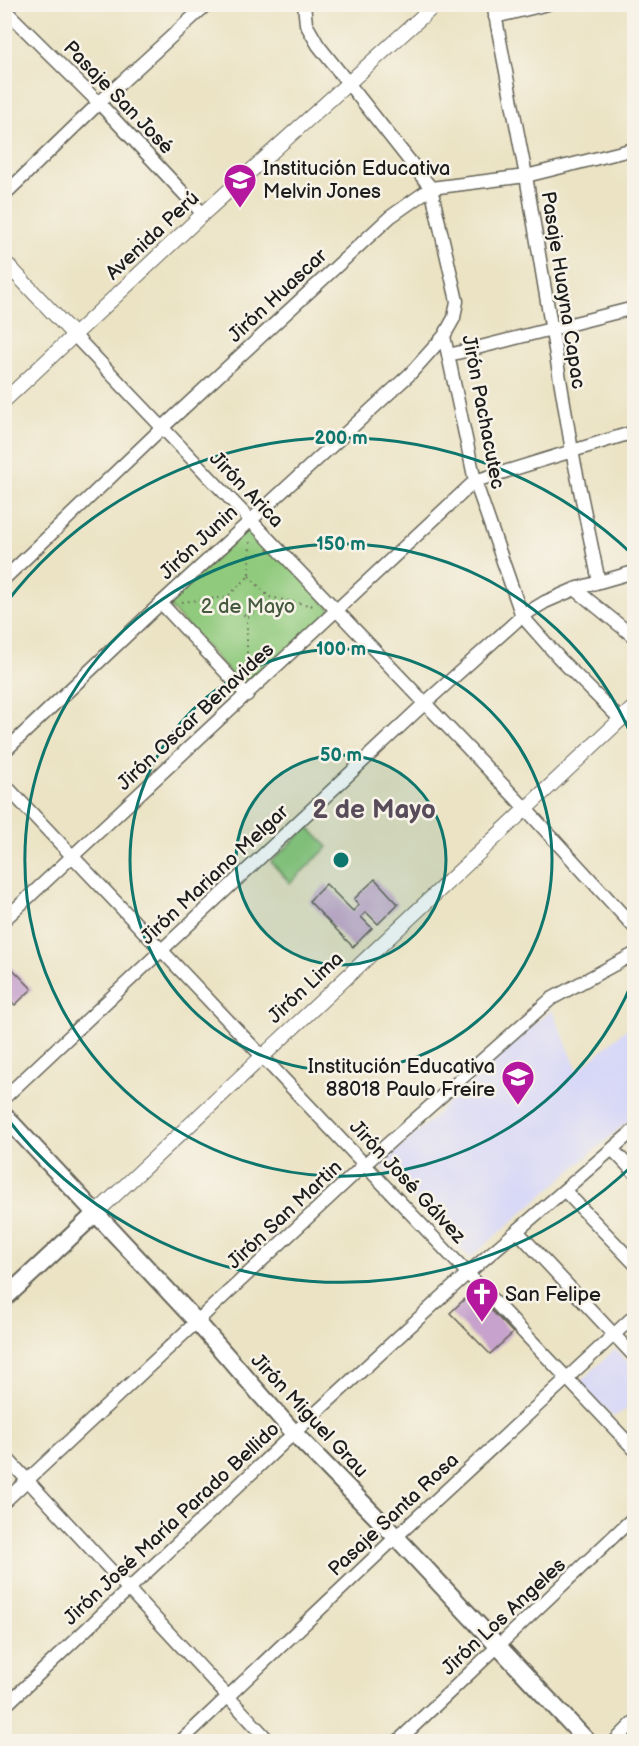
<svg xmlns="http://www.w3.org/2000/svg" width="639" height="1746" viewBox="0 0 639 1746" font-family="'Balsamiq Sans',sans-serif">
  <rect width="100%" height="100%" fill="#f7f3e8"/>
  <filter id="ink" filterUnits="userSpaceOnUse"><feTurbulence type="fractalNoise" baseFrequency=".0167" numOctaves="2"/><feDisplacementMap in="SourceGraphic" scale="12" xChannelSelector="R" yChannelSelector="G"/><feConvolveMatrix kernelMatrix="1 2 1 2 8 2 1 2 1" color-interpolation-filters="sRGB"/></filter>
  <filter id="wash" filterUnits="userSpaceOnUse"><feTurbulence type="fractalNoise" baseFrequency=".008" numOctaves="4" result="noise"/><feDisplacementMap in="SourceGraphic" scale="24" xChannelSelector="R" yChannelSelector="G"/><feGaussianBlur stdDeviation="1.35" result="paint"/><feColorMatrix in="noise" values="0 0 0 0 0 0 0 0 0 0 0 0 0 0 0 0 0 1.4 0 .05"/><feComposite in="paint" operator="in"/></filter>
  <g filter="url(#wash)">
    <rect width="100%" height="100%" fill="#ebe3c4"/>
    <!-- built -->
    <path fill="#d7d7f8" d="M552,1010L578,1071L634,1022V1116L470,1258L381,1166L519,1036Z
      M615,1349L634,1369V1405L613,1417L579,1383Z"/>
    <!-- green -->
    <path fill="#90ca7d" stroke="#56734c" stroke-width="1.5" d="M250,523L333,611L247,692L166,603Z
      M308,827L328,847L290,883L271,862Z"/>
    <g id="blocks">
      <!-- building -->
      <path fill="#c6a2cc" d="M375,879L398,904L378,924L366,912L361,917L372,928L353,947L309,901L326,884L353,911L359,905L354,899Z
        M4,960L32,989L15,1005L4,994Z
        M473,1291L513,1333L490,1354L450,1313Z"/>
    </g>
  </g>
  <g filter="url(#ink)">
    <use href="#blocks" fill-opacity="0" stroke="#646257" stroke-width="1.5"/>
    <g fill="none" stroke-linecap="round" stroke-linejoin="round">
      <!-- minor casing -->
      <g stroke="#646257" stroke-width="15">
        <path id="minor" d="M304,4L306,24L318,45L431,188L457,301L454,318L444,336L475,481L522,616L560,659L621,720
          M493,4L526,176L572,451L599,582
          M4,9L99,103L203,214
          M495,17L548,4
          M4,195L99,103L207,4
          M73,334L525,808L634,927
          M449,355L634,308
          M4,579L162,428L390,217L431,188L526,176L634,149
          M575,589L634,637
          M161,603L247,695
          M4,752L161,603L410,374L444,336
          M4,784L634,1449
          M4,920L475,481L634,432
          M4,1098L425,703L522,616L545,602L575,589L634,572
          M613,1150L634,1172
          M564,1190L634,1263
          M518,1232L634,1356
          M4,1455L270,1742
          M4,1502L365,1164L551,999L634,954
          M4,1707L294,1433L468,1273L634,1130
          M180,1742L396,1537L634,1316
          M397,1742L634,1517
          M614,1742L634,1722"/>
      </g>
      <!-- tertiary casing -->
      <g stroke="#646257" stroke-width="16">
        <path id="tertiary" d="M4,261L73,334
          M4,401L203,214L436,4
          M96,1213L634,707"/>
      </g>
      <!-- secondary casing -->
      <g stroke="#646257" stroke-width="20">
        <path id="secondary" d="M4,1115L198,1323L294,1433L396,1537L588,1742
          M4,1299L96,1213"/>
      </g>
      <!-- path -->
      <path stroke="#646257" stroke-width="2" stroke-dasharray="1.5 4.5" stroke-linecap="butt" d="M249,576L268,596
        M227,597L247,618
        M182,602L227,597L249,576L250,538
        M247,677V618L269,597L314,606"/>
      <!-- minor -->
      <use href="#minor" stroke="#fff" stroke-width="12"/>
      <!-- tertiary -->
      <use href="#tertiary" stroke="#fff" stroke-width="14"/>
      <!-- secondary -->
      <use href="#secondary" stroke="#fff" stroke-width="16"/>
    </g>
  </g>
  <!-- distance rings -->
  <circle cx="341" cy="860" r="105" fill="#0f766e" fill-opacity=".12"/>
  <g fill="none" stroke="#0f766e" stroke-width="3">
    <circle cx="341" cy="860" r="105"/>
    <circle cx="341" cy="860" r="211"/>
    <path d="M634 978A316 316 0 1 1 634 742"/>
    <path d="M634 1164A422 422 0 0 1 6 1117M6 603A422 422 0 0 1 634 556"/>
  </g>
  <!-- icons -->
  <defs>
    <g id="school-pin" transform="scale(1.725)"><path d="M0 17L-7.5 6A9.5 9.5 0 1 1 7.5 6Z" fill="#b5179e" stroke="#f7f3e8"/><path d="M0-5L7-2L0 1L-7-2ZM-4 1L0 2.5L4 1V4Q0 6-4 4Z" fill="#fff"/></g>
    <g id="church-pin" transform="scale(1.725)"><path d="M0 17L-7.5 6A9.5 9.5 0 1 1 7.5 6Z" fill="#b5179e" stroke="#f7f3e8"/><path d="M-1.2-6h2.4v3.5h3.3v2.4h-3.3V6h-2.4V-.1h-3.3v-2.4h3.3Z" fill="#fff"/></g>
  </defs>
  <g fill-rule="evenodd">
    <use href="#school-pin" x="240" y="180"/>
    <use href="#school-pin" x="518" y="1077"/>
    <use href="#church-pin" x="482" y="1294"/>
  </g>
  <g text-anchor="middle" stroke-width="5" stroke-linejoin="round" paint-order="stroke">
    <!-- street labels -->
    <g font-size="20" fill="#1c1c1c" stroke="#f7f3e8">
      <text transform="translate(119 97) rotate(46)" y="7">Pasaje San José</text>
      <text transform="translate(152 235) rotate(-43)" y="7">Avenida Perú</text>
      <text transform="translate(564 290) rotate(81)" y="7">Pasaje Huayna Capac</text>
      <text transform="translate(277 295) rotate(-43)" y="7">Jirón Huascar</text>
      <text transform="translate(484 412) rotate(79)" y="7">Jirón Pachacutec</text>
      <text transform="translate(247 489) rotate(46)" y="7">Jirón Arica</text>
      <text transform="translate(198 542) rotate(-43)" y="7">Jirón Junin</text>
      <text transform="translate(195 716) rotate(-43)" y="7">Jirón Oscar Benavides</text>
      <text transform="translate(214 874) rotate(-43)" y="7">Jirón Mariano Melgar</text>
      <text transform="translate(305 987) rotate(-43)" y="7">Jirón Lima</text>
      <text transform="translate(408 1181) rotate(47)" y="7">Jirón José Gálvez</text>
      <text transform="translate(284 1214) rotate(-43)" y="7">Jirón San Martin</text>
      <text transform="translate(310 1415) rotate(47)" y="7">Jirón Miguel Grau</text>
      <text transform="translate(393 1514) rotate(-43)" y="7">Pasaje Santa Rosa</text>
      <text transform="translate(171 1523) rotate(-43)" y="7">Jirón José María Parado Bellido</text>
      <text transform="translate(503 1616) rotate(-43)" y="7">Jirón Los Angeles</text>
    </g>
    <!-- poi labels -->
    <g font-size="20" fill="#1c1c1c" stroke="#f7f3e8" text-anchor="start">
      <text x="263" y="175">Institución Educativa<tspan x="263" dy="23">Melvin Jones</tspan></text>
      <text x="495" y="1073" text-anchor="end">Institución Educativa<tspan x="495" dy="23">88018 Paulo Freire</tspan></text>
      <text x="505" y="1301">San Felipe</text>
    </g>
    <!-- park labels -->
    <g font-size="20" fill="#45593e" stroke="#f7f3e8">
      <text x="248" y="613">2 de Mayo</text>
    </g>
    <!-- district labels -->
    <g font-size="26" font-weight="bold" fill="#584b5a" stroke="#f7f3e8">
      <text x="374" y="818">2 de Mayo</text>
    </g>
  </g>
  <circle cx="341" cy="860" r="9" fill="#0f766e" stroke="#f7f3e8" stroke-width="3"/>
  <g font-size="18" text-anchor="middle" font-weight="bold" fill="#0f766e" stroke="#f7f3e8" stroke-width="5" stroke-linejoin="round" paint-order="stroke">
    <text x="341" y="444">200 m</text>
    <text x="341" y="550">150 m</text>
    <text x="341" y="655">100 m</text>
    <text x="341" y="761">50 m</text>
  </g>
  <!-- margin -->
  <rect width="639" height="1746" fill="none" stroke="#f7f3e8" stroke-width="24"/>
</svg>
